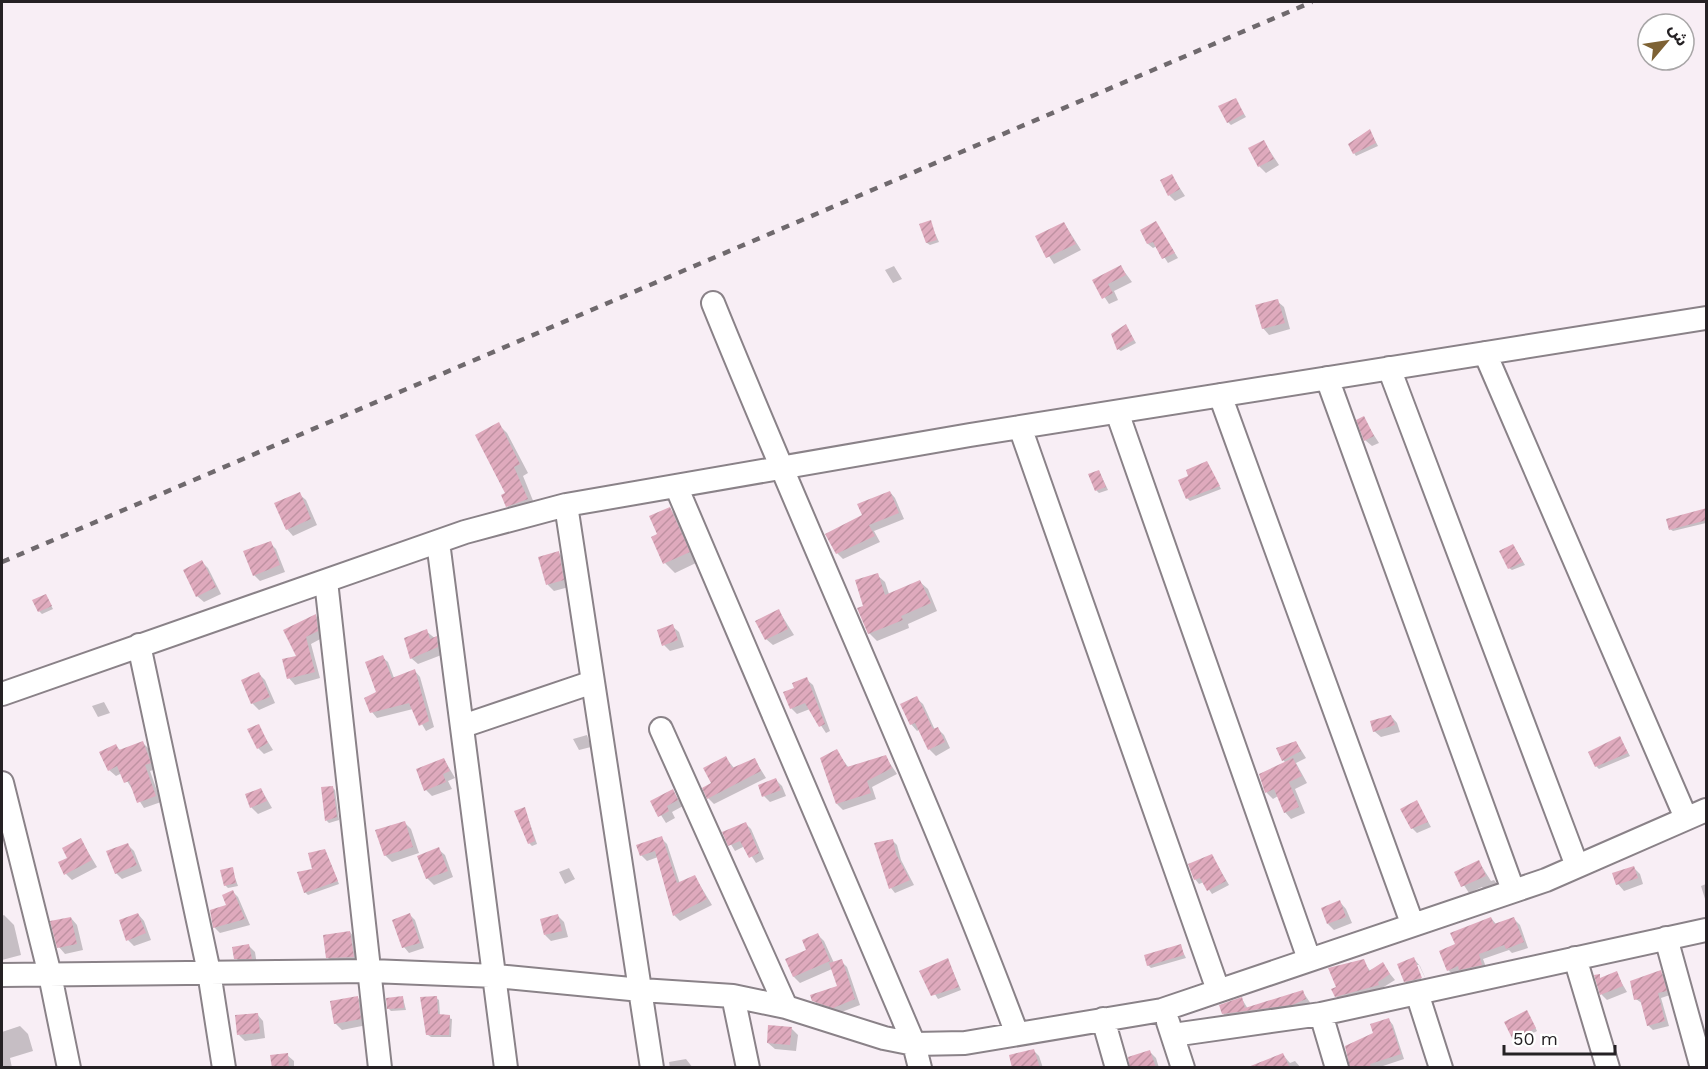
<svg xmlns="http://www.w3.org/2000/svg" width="1708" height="1069" viewBox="0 0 1708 1069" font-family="'Work Sans','Noto Sans Arabic',sans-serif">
  <defs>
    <pattern id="building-hatch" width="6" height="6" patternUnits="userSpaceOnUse" patternTransform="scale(1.5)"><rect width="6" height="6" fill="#dfaabd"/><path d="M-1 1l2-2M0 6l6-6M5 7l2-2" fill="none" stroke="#bf92a2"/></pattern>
  </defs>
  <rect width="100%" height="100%" fill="#f8eef5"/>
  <!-- shadow -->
  <path fill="#0003" d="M1235,99L1246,117L1231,125L1228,122Z
    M1370,131L1378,146L1356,156L1354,153Z
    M1264,142L1279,165L1266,173L1259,166Z
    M1172,176L1185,196L1175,201L1169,195Z
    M930,222L939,242L930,245L927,243Z
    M1064,223L1081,250L1054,264L1037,237Z
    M1156,223L1178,258L1168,263L1157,246L1153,248L1148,244L1142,230Z
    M894,266L902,279L893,283L885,270Z
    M1121,267L1132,282L1114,291L1118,300L1109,304L1094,281Z
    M1277,301L1284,307L1290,329L1269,335L1263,328Z
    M1126,326L1136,343L1121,351L1118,349Z
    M1363,418L1379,443L1372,446L1365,440Z
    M498,424L507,433L528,473L523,476L536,508L517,515L507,506Z
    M1209,466L1221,489L1190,501L1187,498Z
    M1099,471L1108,490L1099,493L1096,490Z
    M890,492L895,498L904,519L874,531L880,542L843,559L837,553L864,516Z
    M299,494L306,500L317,525L293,536L287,529Z
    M670,509L680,519L698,562L675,573L665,563Z
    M1706,510V523L1673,531L1670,529Z
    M270,543L276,549L285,572L260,581L254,575Z
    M1513,545L1525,565L1512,570L1509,568Z
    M559,553L565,559L569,587L554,591L548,585L540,558Z
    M202,562L208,568L221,594L204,602L197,596Z
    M877,575L885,582L889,594L920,582L928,589L937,611L908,624L909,628L877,641L869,633L865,607Z
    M46,596L53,609L42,614L39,611Z
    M779,611L794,635L773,645L766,639Z
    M316,616L322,622L324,637L311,644L320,678L295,685L289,678L298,656L285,631Z
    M672,626L679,632L684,647L670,651L664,645Z
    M426,631L442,644L444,654L418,664L411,658Z
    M382,657L388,662L394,678L415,671L420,677L434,727L426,731L413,709L377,718L372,712L378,693Z
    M259,674L265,680L275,703L259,710L252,703Z
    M806,679L813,685L830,731L826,733L810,709L797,714L791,708L796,689Z
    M916,698L923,704L935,730L938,729L944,735L950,748L936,756L929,749L920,729L917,731L911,724Z
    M104,702L110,713L98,717L92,706Z
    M1391,716L1397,723L1400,732L1381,737L1374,731Z
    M258,726L273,750L264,754L258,748Z
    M587,735L591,747L579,750L573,739Z
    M1620,738L1630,756L1599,769L1596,766Z
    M1296,742L1306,758L1296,763L1307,783L1295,789L1305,813L1291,819L1285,812L1278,796L1273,799L1267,793L1260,775L1286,763L1283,760Z
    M143,743L149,749L156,769L150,771L161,802L144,808L122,773L116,776L109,770L115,745L121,751Z
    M836,751L849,768L885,756L897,774L872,787L876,799L843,810L837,804L822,759Z
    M726,758L734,768L755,760L766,778L714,804L708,798Z
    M444,759L455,778L448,781L452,789L432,796L426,790Z
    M776,780L782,786L786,796L770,802L764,796Z
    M332,787L335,790L339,820L329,823L326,820Z
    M261,789L272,808L258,814L251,807Z
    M673,791L683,806L672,812L675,818L666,823L652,801Z
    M1417,802L1431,827L1417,833L1412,828Z
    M525,809L537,844L532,846L529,843Z
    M405,823L411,829L419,853L392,862L385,855Z
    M745,823L751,829L764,859L756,863L745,846L735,851L724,833Z
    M661,838L667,844L680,884L695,877L712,905L680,921L674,915L658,857L647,861L641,855Z
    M81,840L97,867L72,880L66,874L69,858Z
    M892,840L897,845L901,860L914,885L895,893L891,888Z
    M127,844L134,851L142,871L122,879L116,873Z
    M438,849L445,855L453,877L434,885L427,878Z
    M325,850L339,884L308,895L305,892Z
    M1212,856L1229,885L1212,894L1204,882L1199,884L1195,879Z
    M1479,862L1491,881L1494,880L1498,885L1485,890L1482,887L1469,893L1456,873Z
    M1633,867L1640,874L1643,884L1624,891L1618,884Z
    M569,868L575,879L565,884L559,872Z
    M232,869L238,886L228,888L225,885Z
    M1706,884V902L1701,886Z
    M233,892L238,897L250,925L220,933L215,928L211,911L228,906Z
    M1340,902L1346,909L1352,923L1334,930L1328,924Z
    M138,914L144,921L151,940L134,946L128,940Z
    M4,915L14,925L21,955L2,960V916Z
    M410,915L415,920L424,948L409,953L404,947Z
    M558,916L564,922L568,937L551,941L545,935Z
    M71,918L77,925L83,950L65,954L59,947Z
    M1491,918L1496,924L1514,919L1520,925L1528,948L1512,953L1509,950L1483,959L1487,970L1454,975L1448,970L1457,945Z
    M350,932L356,939L360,963L334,964L327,957Z
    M818,935L824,941L834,963L841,961L847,967L860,1005L839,1013L820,1007L814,1000L839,987L832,969L800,983L794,977L787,960L808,950Z
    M249,946L255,952L257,965H242L236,958Z
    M1180,946L1186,958L1151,968L1148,965Z
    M1414,959L1420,966L1428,984L1419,965H1415L1424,985L1412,988L1405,981Z
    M948,960L961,990L938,999L921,972Z
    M1363,961L1371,972L1382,964L1395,980L1382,988L1383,991L1341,1002L1336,996L1338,987Z
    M1660,972L1665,976L1670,995L1661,998L1669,1026L1653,1030L1648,1025L1643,1004L1636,999Z
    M1616,973L1627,992L1607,1000L1602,995L1596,977L1602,979Z
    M1303,992L1311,1004L1229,1019L1223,1014L1242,999L1248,1009Z
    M358,998L364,1004L367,1025L342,1030L335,1023Z
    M403,998L406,1010L391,1011L388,1008Z
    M436,998L439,1000L440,1016L452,1019L451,1037H431L428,1035Z
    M257,1014L263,1021L265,1038L245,1041L239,1035Z
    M1529,1015L1537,1031L1517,1041L1514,1039Z
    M1389,1020L1393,1025L1404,1059L1377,1068H1358L1375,1034Z
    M20,1026L28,1034L33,1051L10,1058L12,1068H2V1032Z
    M791,1028L798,1035L796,1051L775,1049L768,1043Z
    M1033,1050L1039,1056L1043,1068H1014Z
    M1149,1051L1156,1058L1159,1068H1130L1129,1058Z
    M287,1055L294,1061V1068H273Z
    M1283,1055L1290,1063L1295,1061L1301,1068H1270Z
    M686,1059L693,1068H670L669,1062Z
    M332,1066L347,1067L348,1068H332Z"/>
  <!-- building -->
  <path fill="url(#building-hatch)" d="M1236,98L1244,114L1227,123L1218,106Z
    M1370,129L1376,143L1353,154L1348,144Z
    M1264,140L1274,159L1258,167L1248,148Z
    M1172,174L1180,189L1168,196L1160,180Z
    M931,220L937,240L926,243L919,224Z
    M1156,221L1175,253L1162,259L1153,242L1147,244L1140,230Z
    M1064,222L1076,244L1046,258L1035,236Z
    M1121,265L1126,275L1108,284L1113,293L1102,299L1092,280Z
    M1278,299L1285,323L1262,329L1255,305Z
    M1126,324L1134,340L1117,350L1111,334Z
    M1364,416L1374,436L1364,441L1356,420Z
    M499,422L520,464L514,467L528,499L506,507L501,495L505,493L475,435Z
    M1207,461L1220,486L1186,499L1178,480L1188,476L1186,470Z
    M1099,470L1106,487L1095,491L1088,474Z
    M890,491L899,513L869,525L875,536L836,554L825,534L862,515L857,504Z
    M300,492L311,519L286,530L274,503Z
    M670,507L690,552L663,564L651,537L657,534L649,516Z
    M1707,508V520L1669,530L1666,519Z
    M271,541L280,565L253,576L243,551Z
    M1513,544L1523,562L1508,569L1499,551Z
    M559,551L564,580L546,585L538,557Z
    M202,560L216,587L196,597L183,570Z
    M878,573L885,595L920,580L931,603L901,616L903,620L868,634L857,608L863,606L855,580Z
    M46,594L52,606L38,612L32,600Z
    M779,609L788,629L765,640L755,621Z
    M316,614L318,631L306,637L315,672L287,679L282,659L296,656L283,630Z
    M673,624L678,640L662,646L657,630Z
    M427,629L430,639L437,636L438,647L410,659L404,638Z
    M383,655L392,678L415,669L429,721L419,726L409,703L370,713L364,698L376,692L365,662Z
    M259,672L270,697L251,704L241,680Z
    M807,677L825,724L819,727L805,703L790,709L783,692L794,688L792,683Z
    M917,696L933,729L938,727L945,742L928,750L915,723L910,725L900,704Z
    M1391,715L1395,725L1373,732L1370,721Z
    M259,724L268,743L257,749L247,729Z
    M1620,736L1628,753L1595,767L1588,752Z
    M143,741L151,763L145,765L156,796L137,803L129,781L124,783L117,766L108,771L99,752L116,744L119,750Z
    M1296,741L1301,751L1282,761L1276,748Z
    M837,749L847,767L886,755L892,768L867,781L871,793L836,804L820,758Z
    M726,756L732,768L755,758L761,771L707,799L702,788L711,783L703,768Z
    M444,758L450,771L443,774L446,782L424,791L416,769Z
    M1293,758L1302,776L1289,782L1299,807L1284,813L1274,789L1265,793L1259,774Z
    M776,778L781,790L762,797L758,785Z
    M333,786L337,817L325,821L321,787Z
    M261,788L267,801L250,808L245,794Z
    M673,789L678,800L667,806L669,811L658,817L650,801Z
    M1417,800L1428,822L1411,829L1400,809Z
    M525,807L535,841L528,844L514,811Z
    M405,821L413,847L384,856L375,830Z
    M746,822L759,853L749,858L740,841L728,846L722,832Z
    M662,836L677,883L695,875L707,899L673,916L655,851L640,856L636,845Z
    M81,838L92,860L64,875L58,862L67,858L62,848Z
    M893,839L896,854L910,880L889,889L874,843Z
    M128,843L137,865L115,874L106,851Z
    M439,847L448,871L426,879L417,856Z
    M325,849L338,881L304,893L297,872L312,869L308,853Z
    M1212,854L1226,881L1207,891L1200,878L1194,880L1188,864Z
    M1479,860L1486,876L1461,887L1454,872Z
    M1634,866L1638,878L1616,885L1612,873Z
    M233,867L236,883L224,886L220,870Z
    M233,890L245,919L213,928L210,910L226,905L222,895Z
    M1340,900L1346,917L1327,924L1321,908Z
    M138,913L146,933L126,941L119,920Z
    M410,913L420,943L402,948L392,920Z
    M558,914L562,931L544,935L540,919Z
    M71,917L77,944L57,948L50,921Z
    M1491,917L1494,924L1514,917L1524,942L1506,949L1504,945L1479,954L1482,965L1459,970L1458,966L1447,971L1439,951L1455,944L1450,933Z
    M350,931L354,957L326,958L323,935Z
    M818,933L830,961L793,977L785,959L806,950L802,940Z
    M249,944L252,959H234L232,947Z
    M1181,944L1184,955L1147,966L1144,955Z
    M1414,957L1422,978L1404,982L1397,964Z
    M948,958L959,987L931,996L919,971Z
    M842,959L855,999L833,1008L812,1001L810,995L837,986L829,963Z
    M1364,959L1369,971L1383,962L1390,974L1378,982L1379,985L1335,997L1331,989L1336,987L1328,968Z
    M1661,970L1667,991L1658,993L1665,1021L1647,1026L1640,999L1634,1000L1630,981Z
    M1617,971L1623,986L1600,995L1594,975L1600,974V978Z
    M1303,990L1306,999L1292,1005L1222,1014L1219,1005L1242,997L1245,1008Z
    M358,996L361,1019L334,1024L330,1001Z
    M403,996L404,1008L387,1009L386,998Z
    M437,996L438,1014L450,1015L449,1035H426L420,997Z
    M1527,1010L1536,1028L1513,1040L1504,1022Z
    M258,1013L260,1033L237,1035L235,1015Z
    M1389,1018L1401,1054L1370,1064L1371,1068H1350L1345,1046L1373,1033L1370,1024Z
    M768,1025L792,1027L790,1045L767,1043Z
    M1034,1049L1040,1068H1012L1009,1055Z
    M1150,1050L1156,1068H1130L1128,1057Z
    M288,1053L289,1068H272L270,1055Z
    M1283,1053L1290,1068H1248V1067Z"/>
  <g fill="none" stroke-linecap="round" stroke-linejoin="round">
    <!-- minor casing -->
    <g stroke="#8a8288" stroke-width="26">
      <path id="minor" d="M713,303C812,547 924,787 1017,1034
        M1485,353L1686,818
        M1389,368L1577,866
        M1327,378L1513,890
        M1220,395L1412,923
        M1117,412L1309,959
        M1020,427L1218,990
        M676,486L914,1044L920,1068
        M566,505L652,1068
        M438,542L506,1068
        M326,581L380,1068
        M139,645L209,972L224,1068
        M2,694L465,532L566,505L970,435L1706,318
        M463,726L593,682
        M661,729L786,1007
        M2,783L50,975L69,1068
        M1666,938L1702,1068
        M1575,958L1608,1068
        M2,975L371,971L496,976L641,990L733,996L786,1007L884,1038L914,1044L965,1043L1162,1010L1546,880L1706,810
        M1417,993L1441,1068
        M733,996L748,1068
        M1321,1014L1337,1068
        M1103,1019L1117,1068
        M1168,1022L1183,1068
        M1173,1035L1321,1014L1706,930"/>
    </g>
    <!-- minor -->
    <use href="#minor" stroke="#fff" stroke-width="22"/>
    <!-- rail -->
    <path stroke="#6f696d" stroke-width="4.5" stroke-dasharray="8 8" stroke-linecap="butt" d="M2,562L1312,2"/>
  </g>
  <!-- border -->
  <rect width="1708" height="1069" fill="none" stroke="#252124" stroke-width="6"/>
  <!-- north arrow -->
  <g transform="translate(1666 42) rotate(61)"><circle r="28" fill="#ffffff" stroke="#a8a6a7" stroke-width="1.5"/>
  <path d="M0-4.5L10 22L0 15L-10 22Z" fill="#7e6234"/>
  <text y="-9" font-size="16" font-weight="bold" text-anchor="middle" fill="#252124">ش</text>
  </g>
  <!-- scale -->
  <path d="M1504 1045v9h111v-9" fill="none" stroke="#252124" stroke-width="3"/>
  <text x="1513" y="1045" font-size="18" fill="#252124" stroke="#ffffff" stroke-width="4.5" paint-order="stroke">50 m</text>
</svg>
